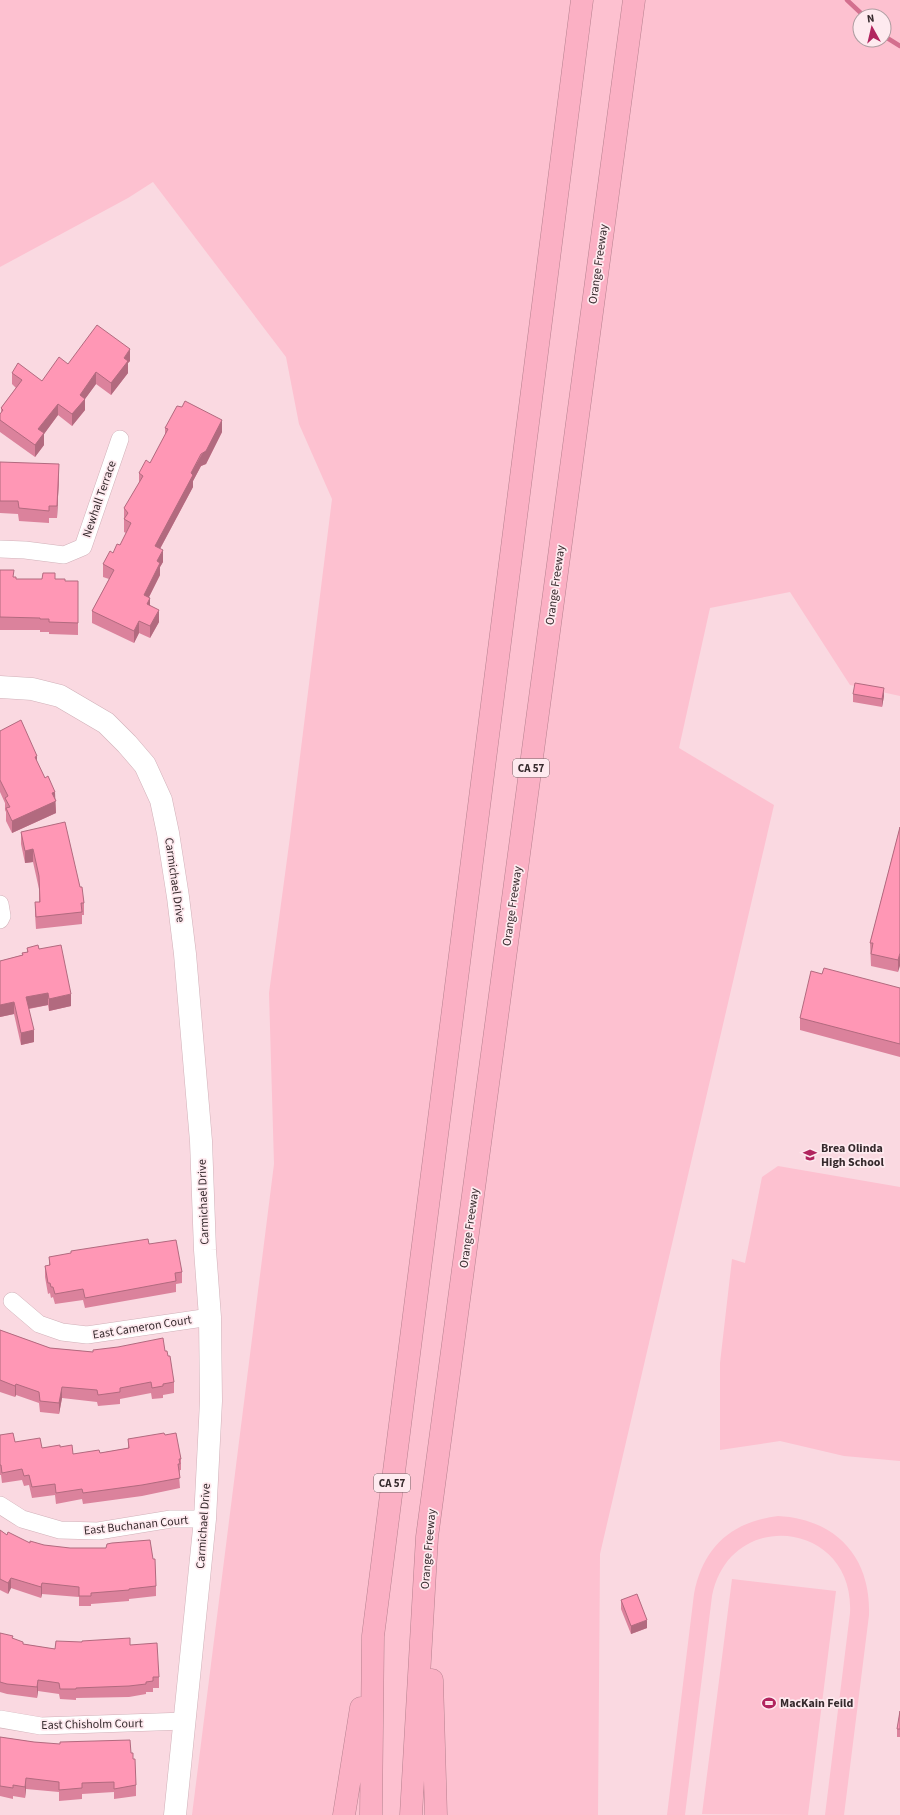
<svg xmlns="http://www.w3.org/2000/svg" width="900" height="1815" viewBox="0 0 900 1815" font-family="'Source Sans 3',sans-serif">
  <rect width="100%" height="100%" fill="#fad9e1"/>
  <!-- green -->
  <path fill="#fdc1d0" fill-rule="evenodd" d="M0,0H900V696L850,685L790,592L710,608L679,748L774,805L600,1554L598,1815H192L274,1164L269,993L290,837L332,499L299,424L286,357L153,182L128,198L0,267ZM860,16H884V40H860Z
    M778,1166L900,1187V1461L844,1456L780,1441L720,1450V1363L732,1259L745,1263L762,1177Z
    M778,1516C836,1519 871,1557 869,1615L844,1815H825L850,1613C855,1521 730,1506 712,1596L685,1815H667L694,1594C703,1547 731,1522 778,1516Z
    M732,1579L836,1591L808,1815L702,1814Z"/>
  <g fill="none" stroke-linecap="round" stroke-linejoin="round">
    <!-- stream -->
    <path stroke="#d36f8e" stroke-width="4.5" d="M847,0L864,16
      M884,36L900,46"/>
    <!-- minor casing -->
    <g stroke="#d1b1b9" stroke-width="18">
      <path id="minor" d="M0,549L25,550L64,555L83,547L120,439
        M0,904L2,916L0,920
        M12,1301L39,1324L62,1332L87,1335L210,1317
        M0,1505L22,1519L60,1530L98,1531L171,1519H205
        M0,1719L41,1726L185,1721"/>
    </g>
    <!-- tertiary casing -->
    <g stroke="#d1b1b9" stroke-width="23">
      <path id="tertiary" d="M0,687L32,689L60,696L106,723L127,744L145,765L161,800L168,833L178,897L185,954L201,1141L205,1250L210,1317L211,1401L205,1519L175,1815"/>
    </g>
    <!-- motorway casing -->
    <g stroke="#b6818f" stroke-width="23">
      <path id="motorway" d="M432,1680L436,1815
        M344,1815L361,1708
        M371,1815L373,1636L582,0
        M411,1815L427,1537L634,0"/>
    </g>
    <!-- minor -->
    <use href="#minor" stroke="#fff" stroke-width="17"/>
    <!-- tertiary -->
    <use href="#tertiary" stroke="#fff" stroke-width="22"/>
    <!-- motorway -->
    <use href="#motorway" stroke="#fbb0c4" stroke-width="22"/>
  </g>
  <!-- wall -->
  <path fill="#db829c" d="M130,361L128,363V373L111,395L96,384L85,399V410L72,426L58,415L44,434V445L35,457L0,432V414L1,413V408L16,388L12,384V373L42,381L68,364Z
    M165,428L222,432L206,464L201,466L193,481V487L160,549L163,562L160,567V575L149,597L150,605L159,622L150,638L139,633L134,643L92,623V611L109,579L103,577V564L113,553L120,545L126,533L124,532V508L139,484V473L150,463L165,435Z
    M0,462L59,476L57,518H49V523L19,521L18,514L0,513Z
    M0,570L16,579H55L65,581H78V635L49,634V632H40V630H0Z
    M853,694L884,696L882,707L853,702Z
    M0,731L37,762L55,799L56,813L12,833L6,821V812L5,810V803L0,792Z
    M900,827L898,972L871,966L870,943Z
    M21,832L80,887L84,903V915H82V924L36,929L35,914V902H39V889L33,862L25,863L21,844Z
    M27,948L39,949L71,1006L49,1011L48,1005L29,1009L34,1042L21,1045L14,1014L0,1017V961L22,955V953L27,952Z
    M822,974L900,988V1057L800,1030V1018Z
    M149,1244L182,1272V1283L176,1284V1292L85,1308L83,1300L55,1304L53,1297L51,1298L50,1293L48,1294L45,1277V1266H49V1257Z
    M0,1330L50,1348L93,1352L165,1351L168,1356L174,1382V1393L163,1395V1398L152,1399L151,1393L120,1399V1404L98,1406L97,1402L62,1398L59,1414L40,1412L39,1403L16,1395L15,1397L0,1392Z
    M0,1435L15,1442L42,1448L60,1447L73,1454L100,1453L128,1448V1439L165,1435L181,1459V1470H180L179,1475L180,1488L142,1496L83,1504L82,1499L56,1504L55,1495L32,1498L29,1485L24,1486L22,1480L2,1483L1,1475H0Z
    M0,1530L7,1535L156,1586V1596L129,1599V1601L91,1604V1606H79V1597L42,1594L41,1598L11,1588L8,1594L0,1590Z
    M621,1600L647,1628L631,1634L621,1609Z
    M0,1633L23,1644L55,1649L130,1645L159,1677V1688H153V1692H146V1694L129,1697L76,1698V1700L60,1699L59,1694L38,1691L37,1698L7,1694L0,1692Z
    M900,1711V1737H897V1729Z
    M0,1737L34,1742L131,1753L136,1785V1796L114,1799V1792L82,1794V1799L59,1801V1792L26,1789L25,1798L13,1796V1799L0,1796Z"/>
  <!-- shaded-wall -->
  <path fill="#b26a7f" d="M130,349V361L128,363V373L111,395V383L124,358Z
    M96,372V384L85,399V410L72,426V414L80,395Z
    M58,404V415L44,434V445L35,457V445L38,429Z
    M222,420V432L206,464L201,466L193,481V487L155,558V546L191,473Z
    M59,464V476L57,518V506Z
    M163,550V562L160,567V575L144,607V595L157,561Z
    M150,598V610L147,604Z
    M159,610V622L150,638V626Z
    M139,621V633L134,643V631Z
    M884,688V696L882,707V699Z
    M37,756V768L35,757Z
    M55,792L56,813L12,833V821L52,793Z
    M33,849V862L25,863V851Z
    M900,953V966L898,972V960Z
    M48,993V1005L26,1009V997Z
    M71,994V1006L49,1011V999Z
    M14,1002V1014L0,1017V1005Z
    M34,1030V1042L21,1045V1033Z
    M16,1384V1395L15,1397V1386Z
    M62,1387V1398L59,1414V1403Z
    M11,1578V1588L8,1594V1583Z
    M42,1583V1594L41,1598V1587Z
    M647,1620V1628L631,1634V1626Z
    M38,1680V1691L37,1698V1687Z
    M26,1778V1789L25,1798V1787Z"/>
  <!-- building -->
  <path fill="#ff97b5" stroke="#b26a7f" d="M97,325L130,349L124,358L128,361L111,383L96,372L80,395L85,399L72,414L58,404L38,429L44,433L35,445L0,420V414L3,410L1,408L22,380L12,373L18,363L42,381L59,357L68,364Z
    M185,401L222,420L206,451L201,454L191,473L193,475L155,546L163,550L157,561L160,563L144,595L150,598L147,604L159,610L150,626L139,621L134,631L92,611L114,570L103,564L110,551L113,553L117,544L120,545L131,523L124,519L128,513L124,508L143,476L139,473L146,460L150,463L168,429L165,428L177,406L182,407Z
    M0,462L59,464L57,506H49V511L19,508L18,501H0Z
    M0,570H14L13,577H16V579H42L43,573H55V579H65V581H78V623L49,622V619H40V618L0,617Z
    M855,683L884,688L882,699L853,694Z
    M21,720L37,756L35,757L45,778L48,776L55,792L52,793L56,801L12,821L6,808L10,807L5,798L8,796L0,780V731Z
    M65,822L80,887H82L84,903H81L82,912L36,917L35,902H40L39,876L33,849L25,851L21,832Z
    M900,827V953L898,960L871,954L873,943H870Z
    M38,945L39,949L61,945L71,994L49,999L48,993L26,997L34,1030L21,1033L14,1002L0,1005V961L23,955L22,953L28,952L27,948Z
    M824,968L900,988V1044L800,1018L811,971L822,974Z
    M148,1239L149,1244L176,1240L182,1272L175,1273L176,1281L85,1298L83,1289L55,1294L53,1287H51L50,1283H48L45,1266L50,1265L49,1257L71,1253V1251Z
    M0,1330L50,1348L93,1352V1350L118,1347L163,1338L165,1351H167L168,1356H170L174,1382L163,1384V1386L152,1388L151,1382L120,1388V1392L98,1395L97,1390L62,1387L59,1403L40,1401L39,1392L16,1384L15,1386L0,1380Z
    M13,1433L15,1442L40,1438L42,1448L60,1445V1447L72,1445L73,1454L99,1450L100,1453L129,1448L128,1439L164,1433L165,1435L176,1433L181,1459H179L180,1464H178L180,1478L142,1485L83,1493L82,1489L56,1493L55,1484L32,1487L29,1475L24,1476L22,1469L2,1473L1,1465H0V1435Z
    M0,1530L7,1535L8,1532L30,1543V1541L44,1545L70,1548H106L107,1544L112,1543L150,1540L153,1559H155L156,1586L129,1589V1590L91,1593V1596H79V1587L42,1583L41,1587L11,1578L8,1583L0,1579Z
    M637,1594L647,1620L631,1626L621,1600Z
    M0,1633L13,1636L12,1638L23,1642V1644L55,1649L56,1641L82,1642V1641L130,1638V1645L157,1643L159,1677H153V1681L146,1682V1684L129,1686L76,1688V1689H60L59,1683L38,1680L37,1687L7,1684L0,1682Z
    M900,1711V1729H897Z
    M0,1737L34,1742L60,1744V1742L130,1740L131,1753H133V1759H135L136,1785L114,1789V1782L82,1783V1788L59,1790V1782L26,1778L25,1787L13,1785V1788L0,1786Z"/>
  <!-- icons -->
  <defs>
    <g id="school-bare" transform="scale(1.08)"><path d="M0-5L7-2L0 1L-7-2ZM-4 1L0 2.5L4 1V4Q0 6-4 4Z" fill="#b1245e" stroke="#feeaef" stroke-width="2.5" paint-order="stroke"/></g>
    <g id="stadium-bare" transform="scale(1.08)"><path d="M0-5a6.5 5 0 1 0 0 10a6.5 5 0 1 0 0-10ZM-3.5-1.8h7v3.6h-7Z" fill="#b1245e" stroke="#feeaef" stroke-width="2.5" paint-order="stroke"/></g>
  </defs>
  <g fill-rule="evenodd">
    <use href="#school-bare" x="810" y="1155"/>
    <use href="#stadium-bare" x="769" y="1703"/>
  </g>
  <g text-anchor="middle" stroke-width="3.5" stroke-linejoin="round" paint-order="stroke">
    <!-- shield labels -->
    <g fill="#feeaef" stroke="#726467" stroke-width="1">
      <rect x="513" y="759" width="36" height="18" rx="3"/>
      <rect x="374" y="1474" width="36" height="18" rx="3"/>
    </g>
    <g font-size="11" font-weight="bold" fill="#362a2d">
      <text x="531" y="772">CA 57</text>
      <text x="392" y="1487">CA 57</text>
    </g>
    <!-- street labels -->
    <g font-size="12" fill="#362a2d" stroke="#feeaef">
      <text transform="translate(598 264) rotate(-82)" y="4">Orange Freeway</text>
      <text transform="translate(99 499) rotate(-71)" y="4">Newhall Terrace</text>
      <text transform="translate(555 585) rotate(-82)" y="4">Orange Freeway</text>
      <text transform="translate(175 880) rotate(82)" y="4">Carmichael Drive</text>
      <text transform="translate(512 906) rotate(-82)" y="4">Orange Freeway</text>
      <text transform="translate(203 1202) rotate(-92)" y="4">Carmichael Drive</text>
      <text transform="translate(469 1228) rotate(-82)" y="4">Orange Freeway</text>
      <text transform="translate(142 1327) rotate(-9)" y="4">East Cameron Court</text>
      <text transform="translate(136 1525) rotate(-6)" y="4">East Buchanan Court</text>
      <text transform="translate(203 1526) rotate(-86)" y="4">Carmichael Drive</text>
      <text transform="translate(428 1549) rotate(-85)" y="4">Orange Freeway</text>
      <text transform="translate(92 1724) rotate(-1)" y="4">East Chisholm Court</text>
    </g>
    <!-- poi labels -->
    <g font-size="12" font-weight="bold" fill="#362a2d" stroke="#feeaef" text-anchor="start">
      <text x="821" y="1152">Brea Olinda<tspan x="821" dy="14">High School</tspan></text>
      <text x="780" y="1707">MacKain Feild</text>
    </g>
  </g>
  <!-- north arrow -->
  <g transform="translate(872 28) rotate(352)"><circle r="19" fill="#feeaef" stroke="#ae9da1"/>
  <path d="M0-3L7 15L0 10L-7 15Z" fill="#b1245e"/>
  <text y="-6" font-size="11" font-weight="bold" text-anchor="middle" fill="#362a2d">N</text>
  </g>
</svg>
